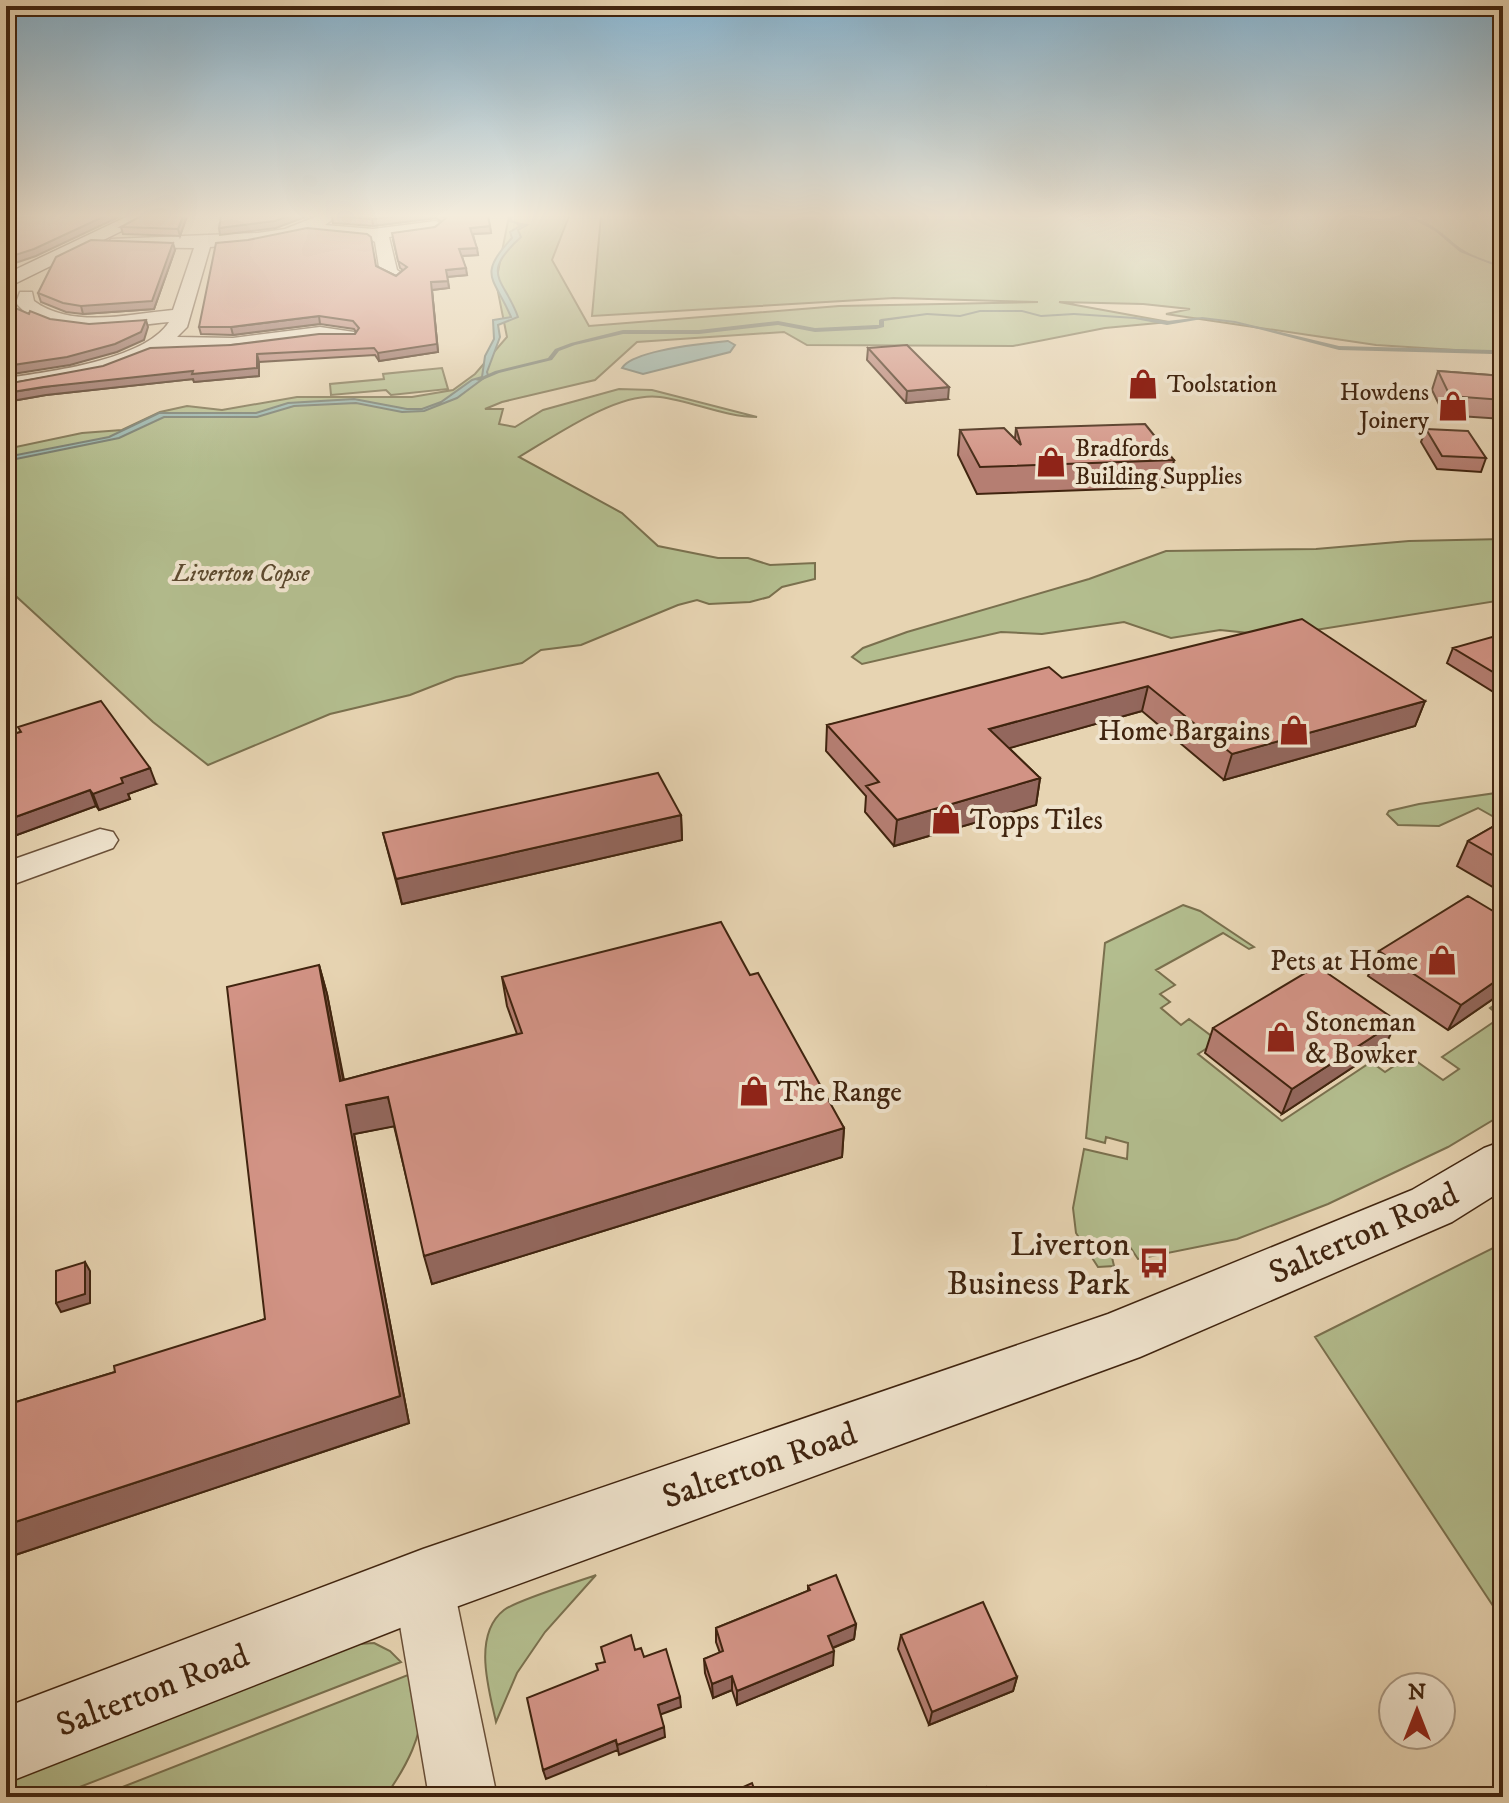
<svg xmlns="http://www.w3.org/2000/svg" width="1509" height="1803" viewBox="0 0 1509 1803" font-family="'IM FELL DW Pica',serif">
  <rect width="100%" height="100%" fill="#e7d4b2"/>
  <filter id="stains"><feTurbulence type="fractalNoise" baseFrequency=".0025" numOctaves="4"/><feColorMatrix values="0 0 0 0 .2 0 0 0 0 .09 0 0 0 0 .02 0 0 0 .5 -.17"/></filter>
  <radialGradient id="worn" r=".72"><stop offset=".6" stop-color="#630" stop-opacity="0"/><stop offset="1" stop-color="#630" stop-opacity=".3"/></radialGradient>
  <!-- green -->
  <path fill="#b3bd8e" stroke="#7a704e" stroke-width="2" d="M509,216H569L552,260L589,326L839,306L1038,302L894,298L592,316L601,216H1503V353L1376,345L1166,314L1190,309L1143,304L1059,302L1169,322L1105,328L1013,346L807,345L784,332L637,342L595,380L502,402L485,409H503L499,424L515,427L543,410L619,389L652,390L757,417C725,417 692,401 660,397C618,391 555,436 519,457L622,513L658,546L718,558H748L770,565L815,563V579L782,587L769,597L750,602L709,604L697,600L678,605L581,645L541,650L522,663L456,677L410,695L330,714L208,765L153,722L6,587V449L82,433L122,430L160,412L187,406L222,410L297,397H412L453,390L475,374L507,337L496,282Z
    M442,368L448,389L391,395L386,390L331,395L330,384L384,379L383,374Z
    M1503,539V600L1278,636L1220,630L1171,638L1124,622L1042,634L1001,632L862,664L852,657L863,648L907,632L1089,579L1166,551L1316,549L1409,541Z
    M1503,792V822L1478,808L1439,826L1398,825L1387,814L1389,811L1419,804Z
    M1183,905L1200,911L1254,947L1249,949L1223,933L1156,970L1175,985L1160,994L1170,1002L1161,1008L1181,1025L1189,1019L1218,1041L1198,1054L1282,1121L1371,1062L1385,1072L1409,1056L1443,1080L1459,1069L1442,1057L1501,1017L1490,1008L1503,999V1114L1448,1147L1328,1204L1237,1239L1138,1259L1130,1247L1111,1253L1114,1266L1098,1267L1076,1233L1073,1208L1084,1149L1127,1159L1128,1143L1106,1137L1105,1143L1086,1138L1105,943Z
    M1503,1243V1621L1315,1337Z
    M596,1575L545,1632L517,1673L496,1722C489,1690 472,1635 504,1610C517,1600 577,1582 596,1575Z
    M374,1643L390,1651L401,1662L54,1797H6V1782L359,1644Z
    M408,1675C412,1682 419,1689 420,1697C427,1732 404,1770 385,1797H97Z"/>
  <!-- water -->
  <path fill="#97b7b1" stroke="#747c70" stroke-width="2" d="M516,223L527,225L518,230L521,237C479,275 504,278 518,317L498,325L500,337L487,372L488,375L457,398L424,411L402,412L356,403L294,406L257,417H164L119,438L6,461V457L109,437L159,413H256L288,403L354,399L407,409H422L441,402L472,380L482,377L485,356L494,339L493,320L511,317C495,278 476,276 512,238L510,232L520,226Z
    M728,341L735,345L730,352L643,374L622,368C633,350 707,343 728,341Z"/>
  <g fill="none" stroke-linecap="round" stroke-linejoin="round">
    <!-- stream -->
    <path fill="#747c70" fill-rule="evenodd" d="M509,216H513L512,220L525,225L519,228L520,225L509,222Z
      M1407,216C1429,218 1445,237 1462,249C1474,257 1490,261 1503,266V269L1460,252L1435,231Z
      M1503,289V294L1500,299L1503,301V304L1495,300Z
      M980,310H1022L1041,315L1074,313L1135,317L1167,321L1202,317L1235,321L1339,346L1492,350L1503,345V349L1493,354L1339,350L1235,323L1202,319L1167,325L1135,319L1074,315L1041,317L1022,312H980L960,317L927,315L884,321V327L876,329L815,332L778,325L699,334H623L575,345L559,351L552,360L499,373L480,381L475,380L495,371L548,358L555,349L571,343L623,330H699L778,321L815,328L876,325H879V320L881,319L927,313L960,315Z"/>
    <!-- street casing -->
    <g stroke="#6a5038" stroke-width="3">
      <path id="street" d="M318,216H337L325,225L373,229L436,221L444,226L436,231L389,237L397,270L405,275L396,280L380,273L375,242L369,238L307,232L258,243L210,247L187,327L177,337L233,338L320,327L354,332L357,336L354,340L320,339L233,350L161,349L105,371L6,390V378C49,372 145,360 169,322C125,326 48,342 16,303L20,292H32L34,301C72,329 129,314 173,310L194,248L117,247L109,242L111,239L258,233L285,229Z
        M100,829L113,832L118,840L113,848L6,887V862Z
        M423,1554L444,1563L453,1584L497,1797H429L393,1584L402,1563Z"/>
    </g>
    <!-- secondary casing -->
    <g stroke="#40240f" stroke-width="3">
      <path id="secondary" d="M6,216H32L29,220L6,224Z
        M128,216H152L6,288V274Z
        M1503,1141V1190L1452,1222L1140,1357L423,1619L6,1783V1707L423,1549L1108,1314L1412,1190L1484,1148Z"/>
    </g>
    <!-- street -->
    <use href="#street" fill="#efe3cd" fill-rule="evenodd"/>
    <!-- secondary -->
    <use href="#secondary" fill="#efe3cd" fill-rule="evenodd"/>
  </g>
  <!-- wall -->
  <path fill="#b57e72" stroke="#40240f" stroke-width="2" d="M187,216L180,236L123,234L121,227Z
    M332,216H488L491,233L473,234L478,255L462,256L467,275L447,277L449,288L432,290L438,352L379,361L375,355L259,362V376L194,382L193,379L46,395L6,402V384L231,345L355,334L356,332L354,329L320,324L233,335L201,334L199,327L376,266L396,276L403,270L400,268L393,240L435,227L442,222L436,218L373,226L333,223Z
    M175,250L154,309L83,314L66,312L41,302L38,293Z
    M868,348L948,399L906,403L867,360Z
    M1438,371L1503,376V419L1444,415L1432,390Z
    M1016,428L1174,460L1169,487L977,494L958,455L960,430L1015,439Z
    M1426,429L1486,458L1481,472L1437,469L1421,442Z
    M1503,644V698L1447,663L1453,648Z
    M1062,678L1425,701L1415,726L1224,780L1142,711L1009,748L1040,778L1036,805L894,846L865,812L866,796L826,751L827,725Z
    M20,732L156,784L128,794L130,799L99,810L96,806L14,836L6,822V736Z
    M681,815L682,840L402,904L383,833Z
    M1503,821V893L1457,866L1468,841Z
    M1379,951L1503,992L1448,1030L1368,976Z
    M319,965L327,994L344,1080L517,1034L507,1006L502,977L750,975L844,1128L842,1157L432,1284L394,1126L354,1134L409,1423L6,1558V1405L115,1372L265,1319Z
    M1213,1028L1385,1046L1282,1114L1205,1053Z
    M808,1586L856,1624L854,1639L833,1648V1665L737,1705L732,1690L713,1698L705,1673L704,1659L720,1653L716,1642V1628L808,1591Z
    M901,1635L1017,1677L1013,1691L929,1725L898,1649Z"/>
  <!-- shaded-wall -->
  <path fill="#93675d" stroke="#40240f" stroke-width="2" d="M105,216H121L36,256L6,266V258Z
    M183,216H187L180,236L178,229Z
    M289,216H308L276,228L220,235L219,228Z
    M396,216H435L436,218L373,226L372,219Z
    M490,226L491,233L471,234L470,228Z
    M173,243L175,250L154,309L83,314L81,306Z
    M477,248L478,255L460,256L459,249Z
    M466,268L467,275L446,277V270Z
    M448,281L449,288L432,290L438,352L379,361L378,353L431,282Z
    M319,316L320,324L233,335L231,327Z
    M146,320L148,327L144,340L117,352L70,365L6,375V366Z
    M257,354L259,362V376L194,382L193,379L46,395L6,402V393Z
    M949,387L948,399L906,403L907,391Z
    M1148,686L1142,711L985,755L989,729Z
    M1425,701L1415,726L1224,780L1232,754Z
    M150,768L156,784L128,794L130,799L99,810L93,794L121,778Z
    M1040,778L1036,805L894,846L897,820Z
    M90,790L96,806L14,836L7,820Z
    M681,815L682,840L402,904L396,879Z
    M319,965L327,994L348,1105L388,1097L396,1126L354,1134L409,1423L6,1558V1525L400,1396Z
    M1503,976V992L1448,1030L1461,1005Z
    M1397,1021L1385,1046L1282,1114L1292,1089Z
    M844,1128L842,1157L432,1284L424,1256Z
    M85,1262L90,1271V1303L61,1312L56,1303Z
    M856,1624L854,1639L827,1650L828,1636Z
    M834,1651L833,1665L737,1705V1691Z
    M732,1676V1690L713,1698L712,1684Z
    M1017,1677L1013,1691L929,1725L932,1712Z
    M680,1697L681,1707L659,1715L658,1705Z
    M664,1727L665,1737L619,1755L617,1745Z
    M616,1740L618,1750L546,1779L543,1770Z"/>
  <!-- building -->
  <path fill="#d29385" stroke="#40240f" stroke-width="2" d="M27,216H105L34,249L6,258V220Z
    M141,216H183L178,229L121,227Z
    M221,216H289L275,221L219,228Z
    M334,216H396L372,219Z
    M442,216H488L490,226L470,228L477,248L459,249L466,268L446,270L448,281L431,282L437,344L378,353L374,348L257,354V368L192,374L193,371L43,387L6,393V384L103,366L150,348L231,345L319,334H355L359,328L353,321L319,316L231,327H199L216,243L248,240L307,228L367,234L371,237L376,266L396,276L407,267L398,261L392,233L435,227L446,218Z
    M91,240L173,243L152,301L81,306L63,303L38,293L56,257Z
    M6,304L29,314L30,311L50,319L89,324L146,320L141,332L115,344L67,357L6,366Z
    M907,345L949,387L907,391L868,348Z
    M1438,371L1503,376V400L1450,396Z
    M1145,424L1174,460L980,467L960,430L1004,428L1021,445L1016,428Z
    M1426,429L1468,431L1486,458L1442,456Z
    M1302,619L1425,701L1232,754L1148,686L989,729L1040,778L897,820L866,786L879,782L827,725L1049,667L1062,678Z
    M1492,637L1503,644V678L1453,648Z
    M101,701L150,768L121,778L123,783L93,794L90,790L7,820L6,736L21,732L18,727Z
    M658,773L681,815L396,879L383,833Z
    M1503,821V861L1468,841Z
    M1468,896L1503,917V976L1461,1005L1379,951Z
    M721,922L750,975L758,973L844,1128L424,1256L388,1097L346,1105L400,1396L6,1525V1405L115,1372L114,1366L265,1319L227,987L319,965L340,1081L522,1033L502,977Z
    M1317,966L1397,1021L1292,1089L1213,1028Z
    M85,1262V1294L56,1303V1271Z
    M836,1575L856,1624L828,1636L834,1651L737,1691L732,1676L712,1684L704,1659L723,1651L716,1628L810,1590L808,1586Z
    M983,1602L1017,1677L932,1712L901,1635Z
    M631,1635L635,1650L641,1648L644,1657L666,1649L680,1697L658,1705L664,1727L617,1745L616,1740L543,1770L527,1698L598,1670L596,1664L605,1662L601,1647Z
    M752,1783L757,1797H721Z
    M986,1787L990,1797H962Z"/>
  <!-- sky -->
  <linearGradient id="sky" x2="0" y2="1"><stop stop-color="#87b5d2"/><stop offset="0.46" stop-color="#f4ecdc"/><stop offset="1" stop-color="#f4ecdc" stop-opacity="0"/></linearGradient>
  <rect width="1509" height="469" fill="url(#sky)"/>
  <!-- icons -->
  <defs>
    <g id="shop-bare" transform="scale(2.4)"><path d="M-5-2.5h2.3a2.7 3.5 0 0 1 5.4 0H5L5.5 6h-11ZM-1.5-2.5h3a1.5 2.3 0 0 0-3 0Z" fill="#8f2418" stroke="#efe3cd" stroke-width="2.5" paint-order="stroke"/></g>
    <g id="bus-bare" transform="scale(2.4)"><path d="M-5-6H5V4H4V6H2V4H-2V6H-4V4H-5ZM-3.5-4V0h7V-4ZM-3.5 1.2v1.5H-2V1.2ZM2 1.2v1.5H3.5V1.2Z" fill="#8f2418" stroke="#efe3cd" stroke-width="2.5" paint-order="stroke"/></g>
  </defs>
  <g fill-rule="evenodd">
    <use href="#shop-bare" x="1143" y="384"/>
    <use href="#shop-bare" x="1453" y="406"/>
    <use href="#shop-bare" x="1051" y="462"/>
    <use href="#shop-bare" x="1294" y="730"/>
    <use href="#shop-bare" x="946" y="819"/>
    <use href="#shop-bare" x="1442" y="960"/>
    <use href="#shop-bare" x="1281" y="1037"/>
    <use href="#shop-bare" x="754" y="1091"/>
    <use href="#bus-bare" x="1154" y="1263"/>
  </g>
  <g text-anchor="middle" stroke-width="8" stroke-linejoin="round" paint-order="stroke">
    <!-- far-poi labels -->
    <g font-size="24" fill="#40240f" stroke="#efe3cd" text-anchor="start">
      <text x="1167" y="392">Toolstation</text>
      <text x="1429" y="400" text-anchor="end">Howdens<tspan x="1429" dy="28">Joinery</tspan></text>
      <text x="1075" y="456">Bradfords<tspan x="1075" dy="28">Building Supplies</tspan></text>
    </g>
    <!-- far-park labels -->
    <g font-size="24" font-style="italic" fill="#5d4a2f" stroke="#efe3cd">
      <text x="241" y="581">Liverton Copse</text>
    </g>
    <!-- poi labels -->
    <g font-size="28" fill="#40240f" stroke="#efe3cd" text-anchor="start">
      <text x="1270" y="740" text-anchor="end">Home Bargains</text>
      <text x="970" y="829">Topps Tiles</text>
      <text x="1418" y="970" text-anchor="end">Pets at Home</text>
      <text x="1305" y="1031">Stoneman<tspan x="1305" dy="32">&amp; Bowker</tspan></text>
      <text x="778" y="1101">The Range</text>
    </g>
    <!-- near-street labels -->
    <g font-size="34" fill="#40240f" stroke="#efe3cd">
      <text transform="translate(1363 1232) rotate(-24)" y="12">Salterton Road</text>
      <text transform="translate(759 1464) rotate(-19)" y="12">Salterton Road</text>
      <text transform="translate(152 1689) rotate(-21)" y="12">Salterton Road</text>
    </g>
    <!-- near-poi labels -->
    <g font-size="34" fill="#40240f" stroke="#efe3cd" text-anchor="end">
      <text x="1130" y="1255">Liverton<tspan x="1130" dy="39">Business Park</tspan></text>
    </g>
  </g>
  <!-- margin -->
  <rect width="1509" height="1803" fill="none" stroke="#e7d4b2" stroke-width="32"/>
  <rect x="8" y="8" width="1493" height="1787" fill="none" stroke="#40240f" stroke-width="4"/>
  <rect x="16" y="16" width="1477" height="1771" fill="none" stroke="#40240f" stroke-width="2"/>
  <!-- north arrow -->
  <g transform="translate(1417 1711)"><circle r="38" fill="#efe3cd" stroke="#a99781" stroke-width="2"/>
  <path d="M0-6L14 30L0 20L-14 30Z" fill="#8f2418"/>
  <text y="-12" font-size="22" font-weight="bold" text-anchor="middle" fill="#40240f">N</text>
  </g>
  <rect width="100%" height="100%" filter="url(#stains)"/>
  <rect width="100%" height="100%" fill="url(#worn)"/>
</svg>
